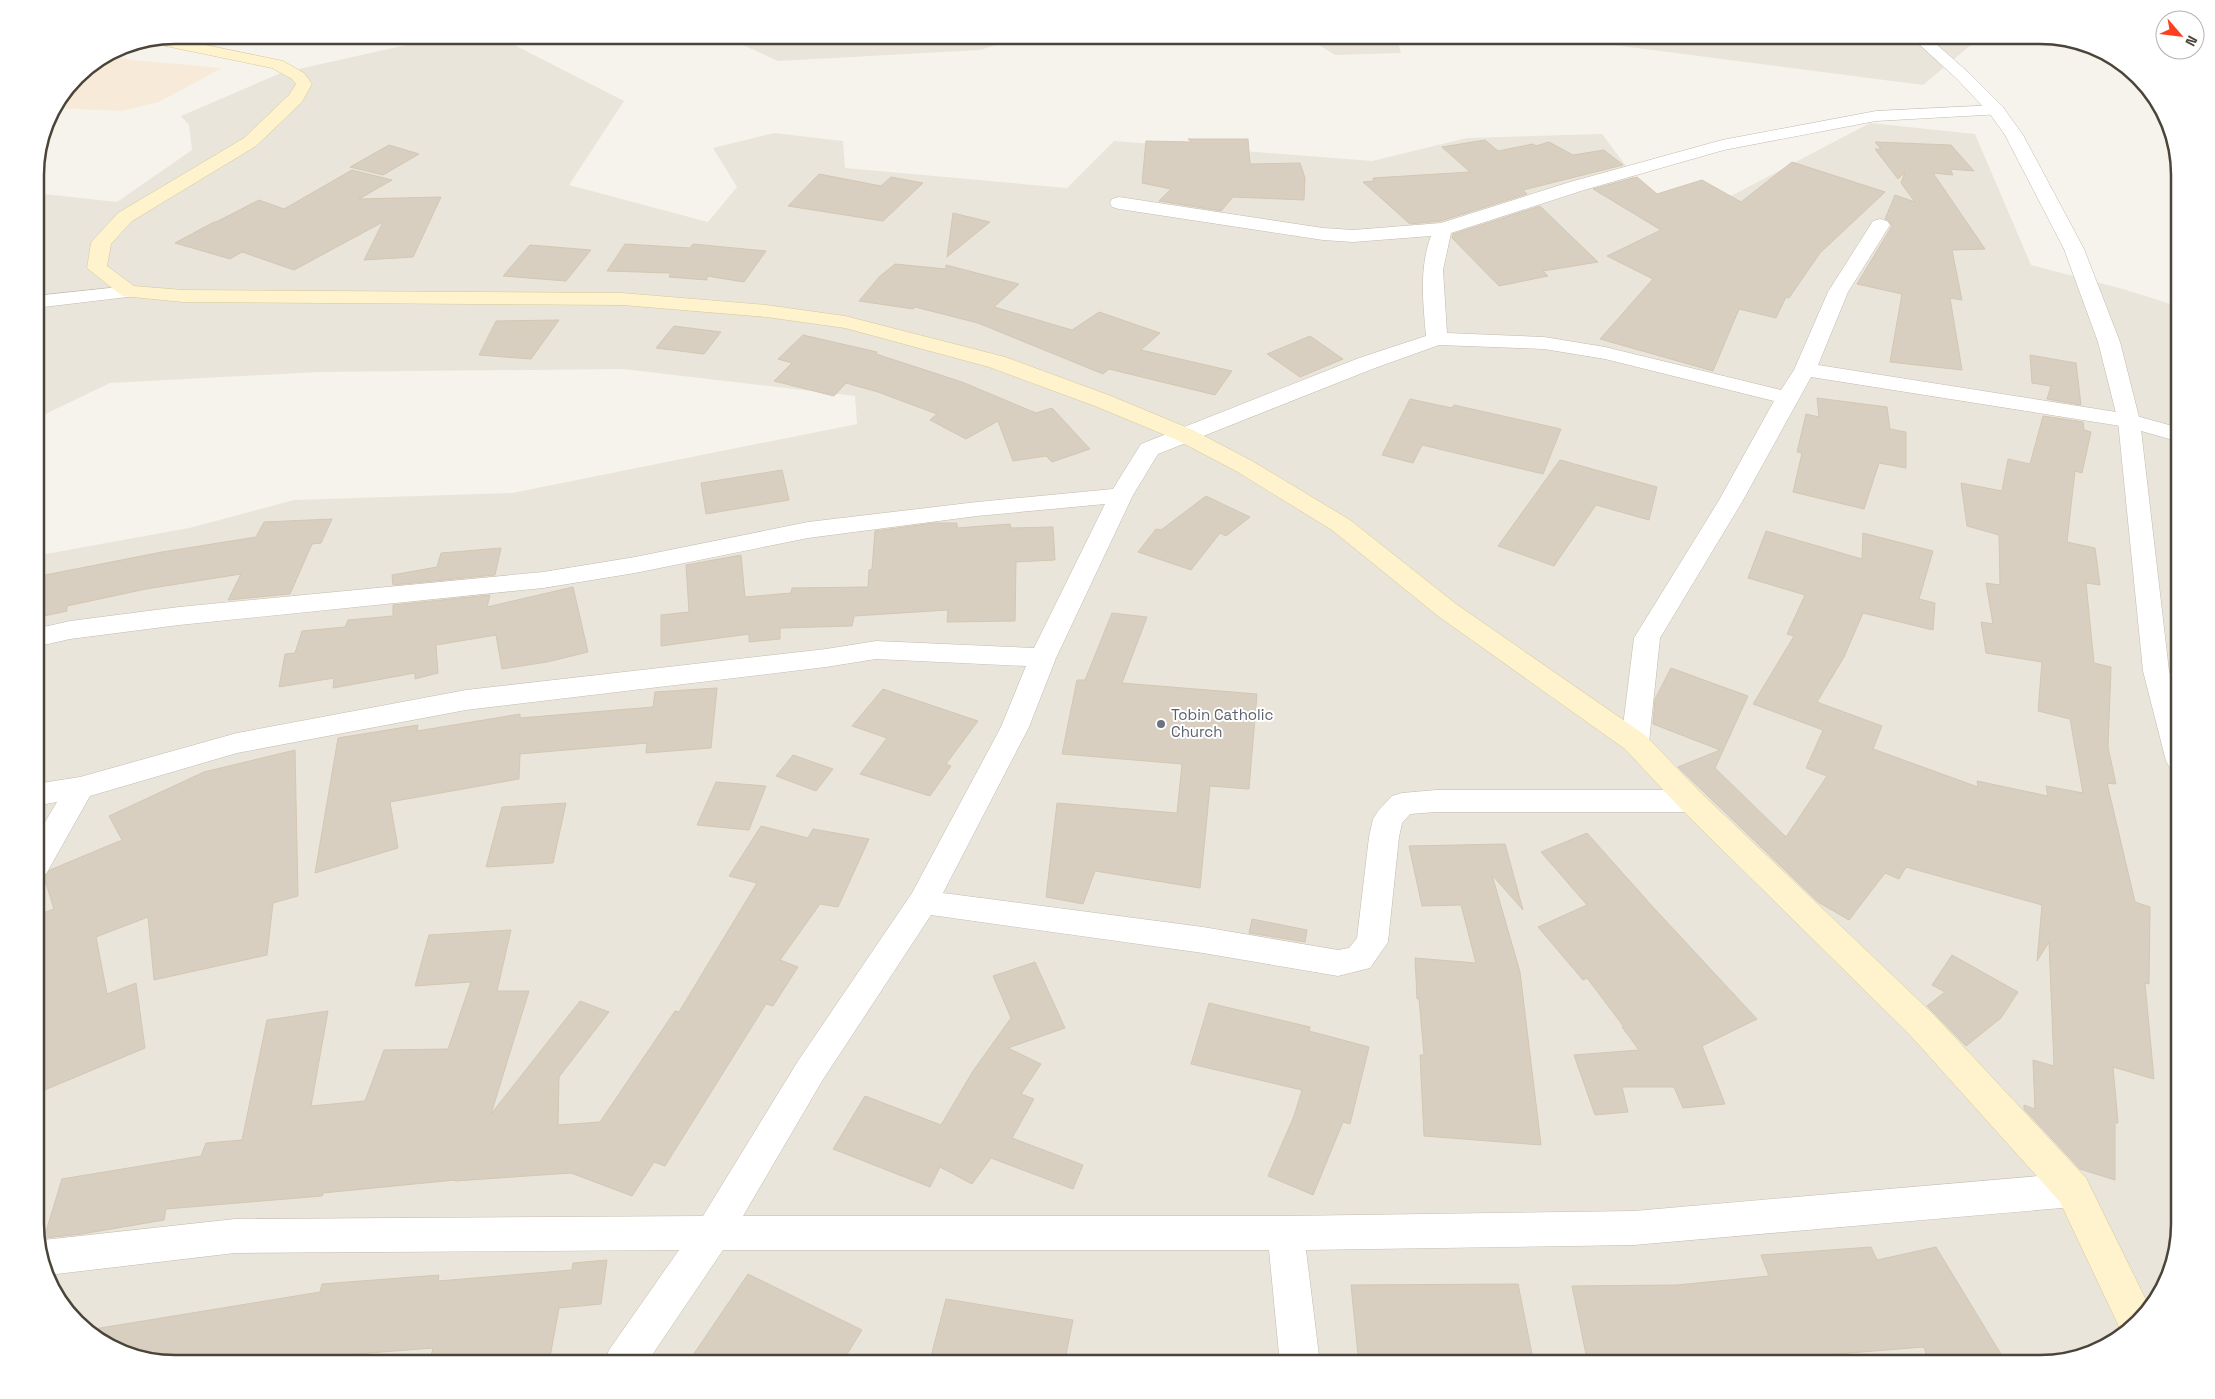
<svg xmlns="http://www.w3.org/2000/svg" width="2215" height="1399" viewBox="0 0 2215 1399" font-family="'Space Grotesk',sans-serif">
  <rect width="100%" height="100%" fill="#f6f3ec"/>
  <!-- residential -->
  <path fill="#eae5da" d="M451,35H495L624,101L569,185L708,222L737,187L713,148L774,133L843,141L845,168L1067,188L1114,141L1372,161L1467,138L1602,134L1672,227L1870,123L1975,134L2031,265L2123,289L2180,307V1224L2157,1302L2110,1345L2040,1364H175L97,1341L54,1294L35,1233V556L189,528L294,500L512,493L857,424L855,396L623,369L320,372L110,383L35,419V193L117,202L192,150L189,125L181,116L281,73Z
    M721,35H1028L980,50L778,61Z
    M1303,35H1396L1401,53L1335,55Z
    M1503,35H1983L1923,85L1598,43Z"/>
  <!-- commercial -->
  <path fill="#f7ead8" d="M107,55L132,60L222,68L159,102L121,111L55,108L76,76Z"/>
  <!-- building -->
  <path fill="#d8cfc1" stroke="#d3c7b4" d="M1188,139H1248L1250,164L1300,163L1305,178L1304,200L1233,197L1221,211L1159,201L1171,189L1142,183L1146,141L1192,142Z
    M1485,140L1498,151L1533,144L1536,146L1549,142L1573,155L1604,150L1623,165L1523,190L1527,194L1441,221L1410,224L1363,182L1374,181L1373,178L1470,172L1442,147Z
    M1875,142L1951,145L1974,171L1950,169L1953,175L1933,173L1985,249L1952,250L1962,300L1950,298L1962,370L1890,362L1902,294L1857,284L1892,226L1888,220L1885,219L1895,195L1915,202L1901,183L1905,172L1898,179L1875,149H1881Z
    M389,145L419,154L383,175L350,167Z
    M1792,162L1885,192L1820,253L1789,298L1786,297L1776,318L1739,309L1713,371L1600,339L1653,279L1607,256L1661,230L1593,189L1637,177L1657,194L1702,180L1741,202Z
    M352,170L392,180L359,199L441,197L413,257L364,260L383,222L294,270L242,252L230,259L175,243L214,222H216L259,200L284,209Z
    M819,174L881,186L891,177L923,183L883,221L788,206Z
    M1540,206L1598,262L1543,271L1548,276L1499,286L1452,238L1453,234Z
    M953,213L990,222L947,257Z
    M625,244L690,248L693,244L766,251L744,282L707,276V280L669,277L671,273L607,271Z
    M530,245L591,250L566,281L503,276Z
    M895,264L946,269V265L1019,284L994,307L1072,330L1099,312L1160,333L1141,350L1232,371L1215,395L1109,369L1103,374L978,323L915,307L913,309L859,301L879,277Z
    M559,320L531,359L479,355L496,321Z
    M674,326L721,332L704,354L656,348Z
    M803,335L877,352L876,354L962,382L1036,413L1052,408L1090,449L1052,462L1046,456L1013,461L998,421L966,439L930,420L937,414L878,392L846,383L834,396L774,381L792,363L778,359Z
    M1310,336L1343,359L1300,377L1267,354Z
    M2030,355L2076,363L2081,405L2047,399L2051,386L2032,383Z
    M1817,398L1887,407L1890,429L1906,432V468L1879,463L1864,509L1793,492L1802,453L1797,452L1806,414L1819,417Z
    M1410,399L1452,408L1454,405L1561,429L1543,474L1422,445L1413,463L1382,455Z
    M2043,416L2083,422L2084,430L2091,432L2082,473L2075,471L2067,542L2095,548L2100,585L2086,583L2094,663L2111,667L2108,747L2116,784L2107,783L2135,902L2150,907L2149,984L2145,983L2154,1079L2113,1067L2118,1123H2115V1180L2080,1169L2024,1109V1105L2035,1109L2033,1060L2054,1066L2049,942L2037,961L2042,905L1906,867L1899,879L1885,873L1849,920L1818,902L1678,767L1720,750L1653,724L1655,699L1671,668L1748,696L1715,768L1786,837L1827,776L1806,768L1823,730L1753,704L1794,636L1787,634L1805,595L1748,578L1766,531L1862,559L1863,533L1933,551L1919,599L1935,603L1933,630L1863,613L1844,657L1817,702L1882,726L1873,749L1978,787L1977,781L2048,796L2046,786L2083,793L2070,719L2038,711L2042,662L1986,653L1981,622L1993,624L1986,583L2000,585L1999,535L1967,526L1961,483L2002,491L2008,459L2030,464Z
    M1560,460L1657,487L1649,520L1596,505L1554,566L1498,546Z
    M782,470L789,500L706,514L701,483Z
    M1206,496L1250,517L1226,536L1220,533L1191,570L1138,552L1156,529L1161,530Z
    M332,519L321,543L312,544L290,594L228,600L241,574L146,589L67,606V611L35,618V577L162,552L256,537L264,522Z
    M934,523H957V528L1010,524L1011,528L1053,527L1055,560L1016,562L1015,621L947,622L948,610L854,616L852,626L780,628V639L749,642V634L661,646V615L689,612L686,565L741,555L745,597L791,593L792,588L868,587L869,570L872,569L875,531Z
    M501,548L495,575L393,585L392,575L437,567L441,553Z
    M573,587L588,652L547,662L502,669L496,635L436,645L438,673L415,679V673L333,688L334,678L279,687L285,654L295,653L302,631L345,627L348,620L393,616V605L490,595L487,607Z
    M1112,613L1147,617L1122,683L1257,694L1249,789L1210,786L1200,888L1095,871L1083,904L1046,897L1057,803L1177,813L1182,764L1062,754L1077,680H1085Z
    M717,688L711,748L646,753L647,743L520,754L519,779L390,802L398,848L315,873L338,738L418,725L417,731L520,714V718L653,707L655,692Z
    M883,689L978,721L946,764L951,766L930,796L860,774L887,738L852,726Z
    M295,750L298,896L273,903L267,955L154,980L148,917L96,937L107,994L136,983L145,1048L35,1094V916L54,909L44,877L50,870L122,840L109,816L204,772Z
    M793,755L833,769L816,791L776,776Z
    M716,782L766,786L749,830L697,825Z
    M566,803L553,863L486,867L502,807Z
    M761,826L808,838L813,829L869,839L838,907L820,904L780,960L798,967L773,1006L766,1004L665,1166L654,1162L632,1196L571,1173L455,1181V1180L323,1193L322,1196L166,1209L164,1220L82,1234L44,1238L62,1179L201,1156L206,1143L242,1140L267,1020L328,1011L311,1106L365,1101L384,1050L448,1049L471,982L415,986L429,935L511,930L497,991H529L491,1114L580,1001L609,1012L559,1077L558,1125L600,1122L675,1011L679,1012L757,883L729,876Z
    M1587,833L1652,906L1757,1019L1702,1046L1725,1104L1683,1108L1674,1087H1622L1628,1112L1595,1115L1574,1055L1639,1050L1622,1027H1624L1587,978L1583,980L1538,927L1587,905L1541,852Z
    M1505,844L1523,910L1492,875L1520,972L1541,1145L1424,1136L1420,1055H1424L1419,999H1417L1415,958L1476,963L1461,905L1422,906L1409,846Z
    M1252,919L1307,930L1305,942L1249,933Z
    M1952,955L2018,992L2001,1018L1966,1046L1927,1006L1945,992L1932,985Z
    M1035,962L1065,1028L1008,1048L1041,1064L1021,1094L1034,1099L1012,1138L1083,1165L1073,1189L991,1158L972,1184L940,1167L930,1187L833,1149L865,1096L941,1125L973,1071L1011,1018L993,976Z
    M1209,1003L1310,1027L1309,1031L1369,1047L1350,1124L1343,1122L1313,1195L1268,1176L1294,1116L1302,1090L1191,1064Z
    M1871,1247L1877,1260L1936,1247L2007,1364H1929L1924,1347L1787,1358L1789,1364H1588L1572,1286L1677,1285L1769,1276L1761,1255Z
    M607,1260L601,1304L559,1308L550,1357L467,1364H429L433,1348L293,1359L292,1364H175L97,1341L88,1330L320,1292L322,1284L439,1275L438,1281L572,1270L573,1263Z
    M748,1274L862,1330L841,1364H687Z
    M1518,1284L1532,1354L1358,1355L1351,1285Z
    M946,1299L1073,1320L1064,1364H929Z"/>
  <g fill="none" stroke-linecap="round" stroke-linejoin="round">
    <!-- minor casing -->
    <g stroke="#c2bbae" stroke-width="1">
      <path id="minor" d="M1996,105L2002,106L2005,110L2002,114L1876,121L1724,150L1584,190L1451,233L1443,270L1447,333L1544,337L1605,347L1781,390L1794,370L1828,292L1873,221L1880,219L1887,221L1890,225L1848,292L1818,365L2129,414L2180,428V442L2127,427L1811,377L1742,502L1660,638L1649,742L1645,749L1635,752L1625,749L1621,742L1634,638L1718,502L1774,401L1605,359L1544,349L1439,345L1375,368L1158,454L1133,495L1056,658L1029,727L943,893L1203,927L1338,950L1349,948L1357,938L1369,837L1373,819L1378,811L1392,796L1402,793L1436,790H1691L1701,793L1706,801L1701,809L1691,812H1436L1410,814L1402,823L1399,837L1388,942L1370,968L1338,976L1203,953L931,915L822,1081L743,1216H1286L1634,1211L2073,1173L2086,1178L2091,1190L2086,1202L2073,1207L1634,1245L1306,1250L1320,1364H1280L1269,1250H723L646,1364H603L609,1350L679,1250L235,1253L48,1275L38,1242L43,1240L235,1219L703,1216L798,1061L912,893L1001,727L1026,666L876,659L826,667L466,710L237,753L90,796L46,874L35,878V839L57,802L35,806V784L80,777L237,733L466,690L826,649L876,641L1034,648L1105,504L977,516L808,538L635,573L543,588L179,625L70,639L35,647V629L70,621L179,607L543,572L635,557L808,522L977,502L1113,489L1141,444L1359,358L1426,336C1423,302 1419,268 1431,236L1353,242L1323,240L1119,209L1112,207L1110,203L1112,199L1119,197L1323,228L1353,230L1441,223L1570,182L1722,140L1876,111Z
        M129,286L136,288L139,292L136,296L35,308V296Z"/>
    </g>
    <!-- tertiary casing -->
    <g stroke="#c2bbae" stroke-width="1">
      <path id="tertiary" d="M1909,35H1926L1969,73L2002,106L2023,135L2084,249L2120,342L2140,421L2169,671L2180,709V771L2170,768L2166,761L2143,671L2118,421L2098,342L2064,249L2005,135L1990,114L1957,79Z"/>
    </g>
    <!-- secondary casing -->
    <g stroke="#d6c79b" stroke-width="1">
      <path id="secondary" d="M167,37L283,61L304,73L312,84L302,102L256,146L132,221L111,244L107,266L134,286L183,290L622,293L766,305L845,316L1005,357L1111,396L1193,430L1252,461L1350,520L1456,604L1645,735L1701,793L1934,1015L2086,1178L2150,1308L2122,1333L2060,1202L1910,1035L1681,809L1625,749L1438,616L1332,530L1236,471L1177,440L1095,406L989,367L845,328L766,317L622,305L183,302L122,296L87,268L91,243L94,239L118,213L244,138L289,95L296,84L292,79L272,68L156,44L149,40Z"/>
    </g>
    <!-- minor -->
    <use href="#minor" fill="#fff" fill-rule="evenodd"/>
    <!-- tertiary -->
    <use href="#tertiary" fill="#fff" fill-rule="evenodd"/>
    <!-- secondary -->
    <use href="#secondary" fill="#fff3cd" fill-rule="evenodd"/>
  </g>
  <!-- markers -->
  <circle fill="#6b7280" stroke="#fff" stroke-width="2" cx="1161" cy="724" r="5"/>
  <g text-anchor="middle" stroke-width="4" stroke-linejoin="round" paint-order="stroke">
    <!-- worship labels -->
    <g font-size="15" fill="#5b616d" stroke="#fff" text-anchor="start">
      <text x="1171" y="720">Tobin Catholic<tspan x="1171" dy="17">Church</tspan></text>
    </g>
  </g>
  <!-- crop -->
  <path d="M0 0H2215V1399H0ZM175 44H2040A131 131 0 0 1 2171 175V1224A131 131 0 0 1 2040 1355H175A131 131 0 0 1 44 1224V175A131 131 0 0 1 175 44Z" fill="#fff" fill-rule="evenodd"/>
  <path fill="none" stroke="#4b4439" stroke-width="2.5" d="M175 44H2040A131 131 0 0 1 2171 175V1224A131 131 0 0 1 2040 1355H175A131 131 0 0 1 44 1224V175A131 131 0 0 1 175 44Z"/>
  <!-- north arrow -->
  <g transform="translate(2180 35) rotate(118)"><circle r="24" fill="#ffffff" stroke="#b7b4b0"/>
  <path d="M0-4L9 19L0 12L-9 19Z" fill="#fc3f1d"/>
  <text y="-8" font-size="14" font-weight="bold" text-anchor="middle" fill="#4b4439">N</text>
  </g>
</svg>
